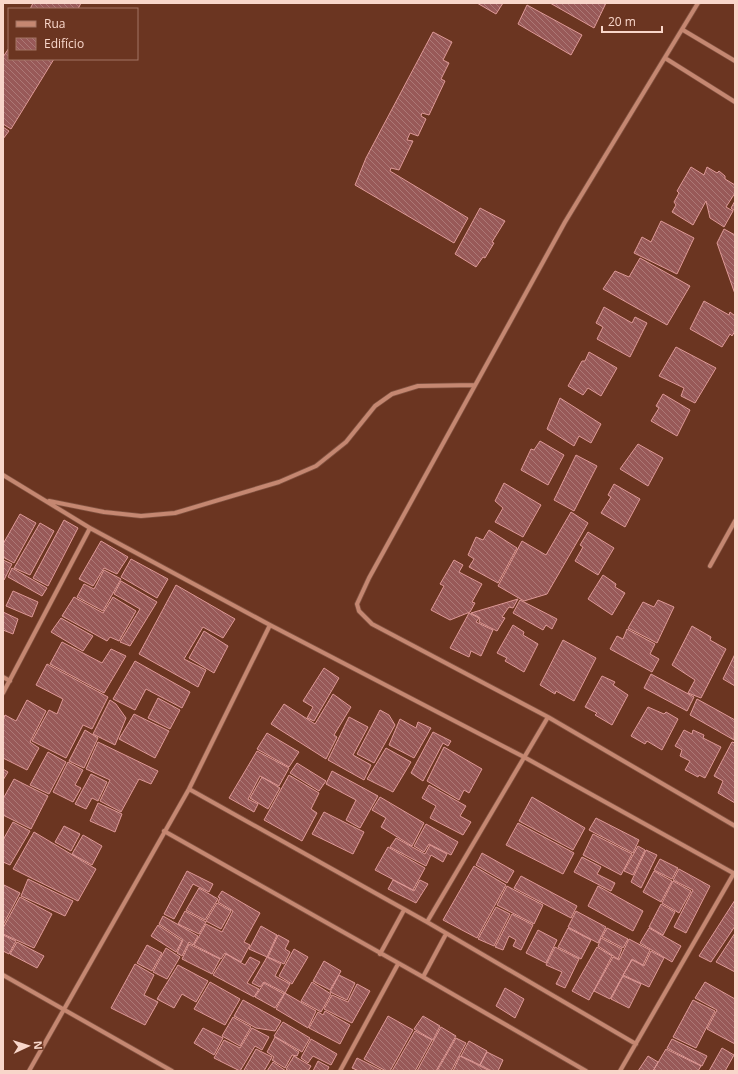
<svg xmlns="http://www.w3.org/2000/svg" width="738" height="1074" viewBox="0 0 738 1074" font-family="'Open Sans',sans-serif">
  <defs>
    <pattern id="building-back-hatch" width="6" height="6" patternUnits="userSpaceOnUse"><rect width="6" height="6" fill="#985958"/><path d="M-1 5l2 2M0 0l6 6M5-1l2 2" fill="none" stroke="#ac7876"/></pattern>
  </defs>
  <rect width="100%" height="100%" fill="#6b3521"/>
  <!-- building -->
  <path fill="url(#building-back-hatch)" stroke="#de9997" d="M33,3H81L78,9H30Z
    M477,3H503L496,14Z
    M550,3H606L594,28Z
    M527,5L582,35L571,55L518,24Z
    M433,32L452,42L443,60L449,63L441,79L445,81L429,115L422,113L421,116L426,119L418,136L410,133L407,140L413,141L399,170L391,168L390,171L468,218L454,243L355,185L366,158Z
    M9,48V59H54L11,129L3,124V57Z
    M3,127L9,131L3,139Z
    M691,167L704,175L707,167L717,173L719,171L725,176V179L735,185V193L726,207L733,211L724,227L710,218L706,201L693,225L672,212L676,205L674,202L679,193L677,191Z
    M735,201V211L731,208Z
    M480,208L505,221L492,242L494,243L485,258L483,257L476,267L455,254Z
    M661,221L694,238L677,274L634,253L642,237L651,242Z
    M724,229L735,235V294L717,243Z
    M640,258L690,286L667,325L603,289L615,271L629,277Z
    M704,301L729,315L730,312L735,316V331L732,336L730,334L722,347L690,329Z
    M604,307L632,323L635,317L647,323L630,357L597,339L603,327L596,323Z
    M676,347L716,368L695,403L681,396L684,388L659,376Z
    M589,352L617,368L601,396L588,388L583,395L568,386L582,361H585Z
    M663,394L690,410L677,436L651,421L659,408L656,406Z
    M560,398L601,424L591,443L579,436L574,446L547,429Z
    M540,441L564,455L548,485L521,470L531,449L534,450Z
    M638,444L663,458L648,486L620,469Z
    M576,455L597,466L574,511L554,500Z
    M504,483L541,505L523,537L495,522L503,508L495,501Z
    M614,484L640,499L625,527L601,513L611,497L608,495Z
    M571,512L588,523L547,594L524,601L498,586L522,541L546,555Z
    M20,514L36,523L14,563L3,557V544Z
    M64,520L78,528L48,586L33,578Z
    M40,523L54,531L30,575L14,568Z
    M489,530L517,548L498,583L469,567L474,559L468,555L476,537L483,540Z
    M588,532L614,548L598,575L575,561L583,547L580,545Z
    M101,541L128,557L117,574L104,568L93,586L79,579Z
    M131,559L168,579L157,598L121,577Z
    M3,560L12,564L4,580H3Z
    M454,560L463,565L459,572L482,584L472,602L475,603L470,612L450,620L431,610L444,586L440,584Z
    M12,568L47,588L42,596L8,577Z
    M104,570L121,579L103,611L77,597L84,584L94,589Z
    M603,575L616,584L615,587L625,593L612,615L588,599Z
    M121,581L157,602L130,646L120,642L140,609L114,594Z
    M176,585L235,619L223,638L203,627L184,659L206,670L198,687L139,654Z
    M13,591L38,602L32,617L6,606Z
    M74,597L103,613L113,597L136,611L119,641L110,637L107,641L62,616Z
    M518,599L513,608L509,607L502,617L505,618L497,631L479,622L480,618L471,613Z
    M520,600L557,619L552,629L546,625L543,630L513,613Z
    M658,600L674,607L657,643L628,628L643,602L654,607Z
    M3,612L18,619L13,634L3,630Z
    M469,613L479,618L476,622L493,630L481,656L471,651L469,657L450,648Z
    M61,618L93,636L83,651L51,632Z
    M513,625L524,632L523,635L538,644L524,672L505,661L507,658L497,653Z
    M692,626L711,637L710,640L726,649L701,698L688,693L695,680L672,665Z
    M627,629L655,644L650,654L659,659L652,672L610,649L617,636L623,639Z
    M204,631L228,646L214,673L189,658Z
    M563,640L596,658L574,701L556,691L555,694L540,685Z
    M62,642L102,663L111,649L126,656L104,693L50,664Z
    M735,654V686L723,679Z
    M135,661L190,692L182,708L146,689L135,710L113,699Z
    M47,664L108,697L92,729L83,725L66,758L32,741L49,710L57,714L63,699L36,685Z
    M324,668L339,678L314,721L307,718L313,707L303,701Z
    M651,674L694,697L687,711L644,688Z
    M602,676L615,682L613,685L628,695L612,725L595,715L597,713L585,707Z
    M333,694L351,707L334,735L337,737L326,759L271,724L284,704L315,724Z
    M158,698L180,710L170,729L148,718Z
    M697,699L735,720L734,740L690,715Z
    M27,700L46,711L30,742L39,748L27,770L3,758V720L5,715L16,721Z
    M110,700L116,704L126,718L115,745L93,734Z
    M648,707L664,714L666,712L678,719L662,750L647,741L645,744L631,736Z
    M380,710L389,715L395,725L374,763L357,754Z
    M134,714L169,731L155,758L119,739Z
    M349,717L368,727L353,755L371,765L364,780L328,760Z
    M400,719L416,728L418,722L431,728L414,758L389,745Z
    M85,730L98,738L84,768L69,761Z
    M684,730L692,734L693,730L704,735L703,738L721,747L705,778L699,775L698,777L685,770L690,761L680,756L682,750L675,746Z
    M433,732L451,741L448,746L443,743L423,781L411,773Z
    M267,733L299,752L289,767L257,749Z
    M98,742L158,771L151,784L139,779L121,812L100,801L110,780L86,769Z
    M732,742L735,743V803L718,793L723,781L714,776Z
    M444,747L482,769L469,793L464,790L459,800L427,781Z
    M386,748L411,762L393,792L367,779Z
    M257,751L289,768L279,786L260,776L248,799L258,804L254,812L229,798Z
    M48,752L66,762L49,794L30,785Z
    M68,762L83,770L75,785L81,788L73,802L53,792Z
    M297,763L326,781L319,791L290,773Z
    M3,769L8,772L3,780Z
    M332,771L378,796L360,828L346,820L356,800L326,784Z
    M91,774L107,782L98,801L92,798L86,809L75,804Z
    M289,775L319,793L311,809L317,813L302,841L264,820Z
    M262,777L280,788L268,809L250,798Z
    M14,779L48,796L31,829L3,815V799Z
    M429,785L466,806L460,816L471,822L463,835L430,818L436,806L422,798Z
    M380,797L424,823L412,846L381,827L386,818L372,810Z
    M532,797L585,828L573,850L519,821Z
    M98,803L122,814L115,832L90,821Z
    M324,812L364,832L353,854L312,834Z
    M596,818L639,840L633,853L589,830Z
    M13,822L30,831L10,865L3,862V840Z
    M518,823L574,853L563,874L506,845Z
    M426,824L458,842L451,855L429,844L424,852L414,846Z
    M64,826L80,834L71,851L55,842Z
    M34,832L96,869L78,901L13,869Z
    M593,834L632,854L621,875L583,855Z
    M83,835L102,846L92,865L72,854Z
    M396,838L425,854L430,845L447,854L443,862L431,855L426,866L390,847Z
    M638,846L645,850L633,875L624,871Z
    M388,847L425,868L413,890L375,870Z
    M646,850L657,855L641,888L631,882Z
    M482,853L514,871L507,883L476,865Z
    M582,857L601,867L597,874L615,883L611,891L574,872Z
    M660,859L678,868L672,879L654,870Z
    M474,866L506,885L477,938L443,920Z
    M679,869L710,886L686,933L674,927L693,890L673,880Z
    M187,871L213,884L209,892L193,884L174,919L164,914Z
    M654,871L672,881L661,902L643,892Z
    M521,876L577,906L571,918L514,888Z
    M28,879L73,901L65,916L21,896Z
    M393,880L414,891L420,880L428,884L416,903L388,889Z
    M673,881L691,891L679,913L662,903Z
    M4,885L20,893L3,925V888Z
    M507,886L543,905L534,924L497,905Z
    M598,886L643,911L633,931L588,906Z
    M199,888L218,899L205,920L186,910Z
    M222,891L260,913L244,942L250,945L241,962L225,953L221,959L194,945L206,924L222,932L233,911L218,902L220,898L218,897Z
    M20,897L52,914L34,948L3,934V928Z
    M735,900V926L711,962L699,956Z
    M217,903L231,911L221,929L206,921Z
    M661,904L675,912L663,935L649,927Z
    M496,907L510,914L494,946L478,939Z
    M185,911L206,922L199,934L178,924Z
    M576,911L606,927L598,943L568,927Z
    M512,914L533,925L521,950L513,946L516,940L509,936L503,950L495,947Z
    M163,916L198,936L193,945L189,942L182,956L177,953L183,940L159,924Z
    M158,925L182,941L176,952L151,936Z
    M261,926L277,935L267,957L249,949Z
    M568,928L591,940L581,959L558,947Z
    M607,928L628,939L623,948L602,937Z
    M649,928L681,946L672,962L640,943Z
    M538,930L557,940L546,963L526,953Z
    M735,933V972L716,962Z
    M3,935L16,941L9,954L3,951Z
    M278,935L289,941L285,949L290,952L284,964L268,957Z
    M601,938L622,949L618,959L598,946Z
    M629,939L650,950L643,965L632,959L610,999L594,991L613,957L619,960Z
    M17,942L44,956L37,968L10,954Z
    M189,944L220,959L212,974L182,959Z
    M147,945L162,953L152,971L137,963Z
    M555,947L579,959L565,988L556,984L562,972L546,965Z
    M597,947L612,956L589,1000L572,991Z
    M166,948L180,957L167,979L153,972Z
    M294,949L308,957L292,984L279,976Z
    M651,951L664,958L649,987L623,975L632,960L644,966Z
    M226,954L245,965L250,957L260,962L247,983L259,989L254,997L213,975Z
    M267,957L281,964L275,976L290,984L285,993L264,982L260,987L252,983Z
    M324,961L341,971L330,990L313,981Z
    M135,964L154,975L144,995L158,1002L145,1025L111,1008Z
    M178,965L208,981L196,1002L182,994L174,1008L157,999Z
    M339,975L355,983L347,1000L330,992Z
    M623,976L641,984L629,1008L611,999Z
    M210,982L240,999L225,1025L194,1009Z
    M312,982L331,994L321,1012L301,1001Z
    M705,982L735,999V1044L707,1029L717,1010L695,998Z
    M264,983L284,994L275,1008L255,997Z
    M357,984L370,991L352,1023L324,1009L332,995L348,1002Z
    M505,988L524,999L515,1018L496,1006Z
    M285,993L316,1011L308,1028L276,1009Z
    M243,1000L281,1021L275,1031L256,1028L234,1016Z
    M693,1000L715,1011L696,1048L673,1037Z
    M325,1011L350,1025L340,1044L309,1028L318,1012L323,1015Z
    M388,1016L413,1030L390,1071H386L364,1059Z
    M423,1016L440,1026L433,1040L414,1029Z
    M233,1017L251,1027L240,1046L222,1036Z
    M283,1022L310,1038L302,1052L274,1036Z
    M441,1027L456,1036L436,1071H417Z
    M203,1028L223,1038L214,1055L194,1043Z
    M252,1028L269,1037L262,1050L255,1046L240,1071L214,1058L224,1040L240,1048Z
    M415,1031L432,1040L415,1071H392Z
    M275,1037L299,1052L297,1056L292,1055L285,1068L272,1060L274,1057L267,1052Z
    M456,1038L466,1043L451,1071H437Z
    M311,1039L337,1054L331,1065L313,1056L308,1063L301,1058Z
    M672,1039L707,1056L702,1066L667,1048Z
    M469,1041L487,1051L480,1065L461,1056Z
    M722,1048L734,1055L725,1071H709Z
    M256,1049L272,1057L264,1071H247L244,1070Z
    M666,1049L701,1066L698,1071H653Z
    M487,1052L503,1060L498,1071H492L480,1065Z
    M294,1056L311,1066L308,1071H289L286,1069Z
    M460,1056L490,1071H453Z
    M648,1056L658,1062L653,1071H638Z
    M357,1058L383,1071H359L352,1068Z
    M318,1061L329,1067L327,1071H313Z
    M273,1062L286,1071H267Z"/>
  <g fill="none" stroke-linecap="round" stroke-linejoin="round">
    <!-- minor casing -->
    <g stroke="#805240" stroke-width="5.5">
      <path id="minor" d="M698,3L565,222L369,578L357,604L359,611L372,624L548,717L735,826
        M683,30L735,61
        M665,58L735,102
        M3,475L90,528L270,625L524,757L735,874
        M49,501L104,512L141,516L175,513L279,482L316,466L346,442L375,406L392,394L418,386L475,385
        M710,566L735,521
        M3,677L10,681
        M3,693L90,528
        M189,789L427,922L636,1044
        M164,831L423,977L586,1071
        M427,922L548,717
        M380,954L404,910
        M3,975L172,1071
        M423,977L446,934
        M29,1071L189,789L270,625
        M340,1071L398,964
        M620,1071L734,873"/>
    </g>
    <!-- minor -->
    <use href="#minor" stroke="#c58771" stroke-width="4"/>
  </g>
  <!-- border -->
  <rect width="738" height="1074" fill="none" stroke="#f8d6ca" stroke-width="8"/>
  <!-- legend -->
  <rect x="8" y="8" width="130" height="52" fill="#6b3521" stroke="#a37565"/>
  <rect x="16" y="21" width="20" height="6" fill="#c58771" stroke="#a37565"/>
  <text x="44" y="28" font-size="12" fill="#f8d6ca">Rua</text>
  <rect x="16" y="38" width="20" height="12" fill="url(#building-back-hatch)" stroke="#a37565"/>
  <text x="44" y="48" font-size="12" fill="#f8d6ca">Edifício</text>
  <!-- north arrow -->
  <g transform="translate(28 1046) rotate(86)" stroke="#6b3521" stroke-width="3" paint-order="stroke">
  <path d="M0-3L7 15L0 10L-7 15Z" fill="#f8d6ca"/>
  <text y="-6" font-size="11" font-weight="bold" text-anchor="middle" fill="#f8d6ca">N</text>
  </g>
  <!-- scale -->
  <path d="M602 26v6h60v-6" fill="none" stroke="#f8d6ca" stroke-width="2"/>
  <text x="608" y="26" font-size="12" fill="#f8d6ca" stroke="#6b3521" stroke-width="3" paint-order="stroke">20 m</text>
</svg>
